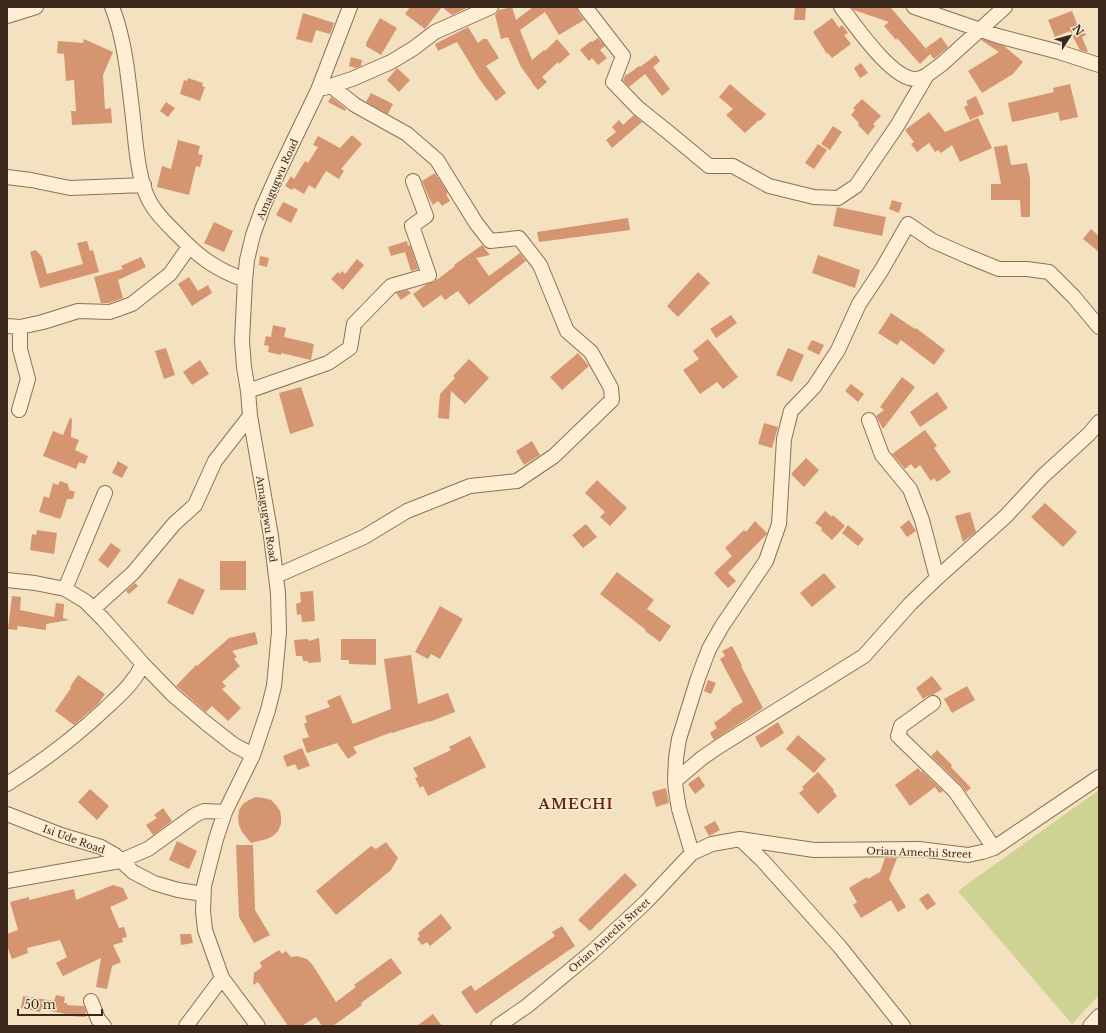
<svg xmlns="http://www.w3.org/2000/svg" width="1106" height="1033" viewBox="0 0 1106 1033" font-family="'Libre Baskerville',serif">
  <rect width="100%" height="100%" fill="#f3e1c0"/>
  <!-- green -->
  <path fill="#ced292" d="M1099,790V995L1072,1024L958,891Z"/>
  <!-- building -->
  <path fill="#d59571" d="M410,7H469L452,15L442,7L425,29L405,14Z
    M512,7L516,20L533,7H577L578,12L584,20L559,35L545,12L520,30L532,60L544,50L545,51L557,39L570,54L559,64L558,62L542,77L547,82L538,90L532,83V82L521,67L508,37L501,39L495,15L499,10Z
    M795,7H806L805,20H794Z
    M852,7H887L891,8L928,51L926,48L941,37L948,47L934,59L930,54L920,64L897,38L896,40L884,26L889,22L854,10Z
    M1072,11L1079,29L1083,27L1086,35L1082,37L1088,52H1087L1080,50L1070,31L1055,37L1048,20Z
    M303,13L334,23L330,34L316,30L312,43L296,39Z
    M380,18L397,28L381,55L366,46V43Z
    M832,18L839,28L842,25L848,33L844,35L851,44L832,58L828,53L827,54L813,32Z
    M468,27L478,43L483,39H487L499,58L486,66L506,93L496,101L480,80L457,42L438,51L435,44Z
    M598,38L605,46L600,50L607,58L598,65L592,58L589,61L580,50L591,41L592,42Z
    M84,39L113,52L103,75L105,109L111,108L112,123L72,125L71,111H76L74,80L66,81L64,54L57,53L58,41L83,43Z
    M982,39L1004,46L1023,62L1013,74L982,93L968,71L999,52L981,40Z
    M656,55L660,61L653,67L670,89L662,96L645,74L629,87L623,80L626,74L627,75L639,66L640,67Z
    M351,57L362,60L361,66L356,68L349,66Z
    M861,63L868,73L860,78L854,68Z
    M397,68L410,80L399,92L387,80Z
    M188,78L203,83L202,86L205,87L200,101L180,94L184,80L187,81Z
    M730,84L752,103L766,114L760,121L759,120L745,133L726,115L733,109L719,97Z
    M1070,84L1078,117L1060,121L1058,112L1012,122L1008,103L1054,92L1053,88Z
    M371,93L393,104L388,114L366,102Z
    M976,96L984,114L970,120L964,107L968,105L966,101Z
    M331,97L346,109L345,111L328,102Z
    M862,99L881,116L873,124L875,126L868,135L858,125L859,123L851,115L855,110L853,108Z
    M166,102L175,108L168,117L160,111Z
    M929,112L945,132L978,118L992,148L960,162L952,145L941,153L938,150L935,152L929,143L917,152L911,144L914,142L905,130Z
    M634,115L642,122L612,148L606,140L616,132L612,127L619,120L623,125Z
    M833,126L842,132L830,150L821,144Z
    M352,135L362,144L341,169L344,171L339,179L326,171L315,189L309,185L304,194L294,188L292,190L285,186L291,176L294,179L305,161L308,163L318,147L313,145L318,136L340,148Z
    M178,140L200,146L198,154L203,155L200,167L196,166L189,195L157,187L162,166L171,169Z
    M818,144L827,150L814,169L805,163Z
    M1007,145L1011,165L1027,163L1030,179V217H1021L1020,200H991V184H1001L994,147Z
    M435,173L448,193L446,194L450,201L442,206L438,201L433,205L429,198L422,181Z
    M892,200L902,203L899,213L889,209Z
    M283,202L298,209L291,223L276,215Z
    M837,207L886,217L882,236L833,226Z
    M628,218L630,230L539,242L537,232Z
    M214,222L233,231L224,252L204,243Z
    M1091,229L1099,236V252L1083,239Z
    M87,241L90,251L93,250L99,272L40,288L30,252L36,250L42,257L47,274L83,264L77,243Z
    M407,241L408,246L410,245L418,269L411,271L405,252L391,256L388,247Z
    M482,245L490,255L476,258L489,276L520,253L526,261L469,305L458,291L445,300L441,295L423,308L413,294L427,284L435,281L436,279H438L455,266L454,265Z
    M818,255L860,270L855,288L812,273Z
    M260,256L269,258L267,267L259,265Z
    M141,257L146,267L118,280L123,298L109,303H101L94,277L123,269L121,266Z
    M357,259L364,265L343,290L331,279L338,272L340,274L342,271L345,274Z
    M698,272L710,283L678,317L667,306Z
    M189,277L198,291L208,285L212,293L192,306L178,284Z
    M408,290L411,293L401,300L396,293Z
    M891,313L915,329L916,328L945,350L934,365L901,340L897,345L878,333Z
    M731,315L737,323L716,338L710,329Z
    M273,325L286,328L284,337L314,344L311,360L281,353V355L268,352L269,346L264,345L266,336L271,337Z
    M708,339L738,377L723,389L717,382L700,394L683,370L699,359L693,351Z
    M812,340L824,345L819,355L807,349Z
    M166,348L175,375L164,379L155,351Z
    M788,348L804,355L792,382L776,375Z
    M578,353L589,366L562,390L550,377Z
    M469,359L489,378L465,404L451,391L449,419L438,418L440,394L455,378L453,376Z
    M200,360L209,374L192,385L183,372Z
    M902,377L915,387L883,429L876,416L884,410L880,407Z
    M851,384L864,394L858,402L845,391Z
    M301,387L314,426L290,434L279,393Z
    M937,392L948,408L920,427L910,412Z
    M70,418L72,419L71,437L79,440L75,450L88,456L85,464L79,462L76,469L43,456L53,431L63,435Z
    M764,423L778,427L772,448L758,444Z
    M925,430L937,446L934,448L951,472L937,482L934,478L931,481L920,465L915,469L911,464L905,469L892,454Z
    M532,441L540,455L524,465L516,451Z
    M806,458L819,470L804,487L791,474Z
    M118,461L128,467L122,478L112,473Z
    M597,480L627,508L610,526L600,517L605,512L585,493Z
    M60,481L68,484L69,490L75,492L73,499H67L61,518L60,517V519L39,512L44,496L49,498L53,483L58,485Z
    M1045,503L1077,532L1063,547L1031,517Z
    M825,511L832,517L833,515L845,526L832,540L821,530L822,528L815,523Z
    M970,512L976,532L963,542L955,516Z
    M909,520L916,531L907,537L900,527Z
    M755,521L767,533L766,535L728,573L736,581L728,588L714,573L732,556L725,548L744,530L746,532Z
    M586,524L597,537L583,548L572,535Z
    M848,525L864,539L858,546L842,533Z
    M37,530L57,533L54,554L30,550L32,534L36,535Z
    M111,543L121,550L108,568L98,560Z
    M220,561H246V590H220Z
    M617,572L654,600L647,609L671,626L660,642L645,631L646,630L600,594Z
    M824,573L836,587L812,607L800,593Z
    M179,578L205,590L193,615L167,603Z
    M135,583L138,586L129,594L126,591Z
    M313,591L315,621L302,622L301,614L297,615L296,604L301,602L300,592Z
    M12,596L21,597L20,610L54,617L56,603L64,604L63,618L69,620L46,624V630L18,626L17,630L8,629Z
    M440,606L463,619L440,659L431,654L428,659L415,652Z
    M255,632L258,644L232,651L237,657L234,659L240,666L222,682L226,686L222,689L241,708L228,721L212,706L206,712L176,686L196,665L197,666L229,638Z
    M319,638L321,662L308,663V661H303L302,656H296L294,640L308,639L309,641Z
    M341,639H376V665L349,664V660H341Z
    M732,646L742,665L741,666L763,708L714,740L710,733L717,728L714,723L732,710L731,709L743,702L720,659L725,656L722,651Z
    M411,655L418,704L448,693L455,712L429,722V721L392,733V732L353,747L357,753L348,759L337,743L307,753L302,739L309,737L304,724L307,722L305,716L330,707L327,701L340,695L353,724L391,709L384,659Z
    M78,675L105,694L98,704L74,725L55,711L71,688L70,687Z
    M932,676L942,689L933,695L928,696L923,699L916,688Z
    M708,680L716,683L711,694L704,691Z
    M967,686L975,700L952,713L944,699Z
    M778,722L784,733L761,748L755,737Z
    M798,735L826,759L814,773L786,749Z
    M470,736L486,767L428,796L423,786L420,788L415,778L418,777L413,768L451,750L449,747Z
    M302,748L310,766L298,770L295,764L287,767L283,756Z
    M937,750L952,765L951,767L971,788L966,792L961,785L931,756Z
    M918,768L921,772L922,771L943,791L939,793L935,787L910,806L895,785Z
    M818,772L834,790L833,791L837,796L818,814L799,793L804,789L802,787Z
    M699,776L705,786L695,794L688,784Z
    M666,788L669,803L656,807L652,792Z
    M90,789L109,806L97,820L78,802Z
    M256,797L264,798L271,800L276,805L280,811L281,817V824L278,831L273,836L267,839L251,843L242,832L239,825L238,818L239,810L243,804L249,800Z
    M163,808L172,821L153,835L146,825L157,818L154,815Z
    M715,821L720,830L709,836L704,827Z
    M177,841L197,851L189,869L169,860Z
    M386,842L398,858L391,870L336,915L316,891L371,846L376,849Z
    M236,845H253L255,910L270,935L254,943L239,917Z
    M885,858H897L889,879L906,907L898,912L891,900L861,918L853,905L857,902L849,888L867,877L868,879L880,872Z
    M625,873L637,885L590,931L578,920Z
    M113,885L123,888L128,899L110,907L119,928L124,927L127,937L122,938L123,942L113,945L121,962L112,966L107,989L96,987L101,958L63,976L56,963L67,957L60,940L27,948L28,953L12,959L7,946V934L18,930L10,902L29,897V900L74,889L76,900Z
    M928,893L936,904L927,910L919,899Z
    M441,914L452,928L430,946L427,942L422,945L417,939L420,936L418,933Z
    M562,926L575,946L476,1014L461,992L471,985L475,991L555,936L552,932Z
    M180,934H191L193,943L181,945Z
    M279,950L282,954L286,951L291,957L297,956L307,959L312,964L336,1002L356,987L354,985L391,958L402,973L361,1003L362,1005L333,1026H322L316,1017L302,1026H288L258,982L253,985L254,973L262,967L260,962Z
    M56,995L65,997L64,1003H67V1005L84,1006L86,1011L85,1017L71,1016V1015L41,1009L40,1012L21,1008L23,996L54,1001Z
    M433,1014L442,1026H417Z"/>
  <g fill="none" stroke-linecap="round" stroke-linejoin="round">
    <!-- minor casing -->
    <g stroke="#8e7055" stroke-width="16">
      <path id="minor" d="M112,7C120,27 124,48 127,69C130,92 133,115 135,138C137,156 139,175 145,191C151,209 165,222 178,235C199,257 215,269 245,280
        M585,7L623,56L613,82L638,108L668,132L709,166H733L769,186L814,197L838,198L856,186L897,126L927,75L942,64L1005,7
        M841,7C855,25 892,80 916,79C920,79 924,77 927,75
        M914,7L998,36L1059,52L1099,65
        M7,16L36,7
        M324,88L352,79L391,62L414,48L435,32L491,7
        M7,177L31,180L70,188L144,185
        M7,326L20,327L43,322L78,311L110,312L132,304L170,274L189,247
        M248,391L328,363L350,348L354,324L391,286L429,275L412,226L426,216L413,181
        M19,410L28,379L20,349V327
        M869,420L882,455L910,489L922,520L937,578
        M276,576L364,537L407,511L470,486L517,481L554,456L612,400L611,388L591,352L567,331L540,265L519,238L490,241L476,223L437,160L407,134L355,105L331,86
        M7,580L35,583L65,589L85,601L103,619L143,664L173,695L206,723L234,745L253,755
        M65,589L105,493
        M93,609L133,573L174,524L195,505L215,461L250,416
        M933,703L901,726L898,736L955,791L994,848
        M675,781L702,758L718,747L864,656L910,604L937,578L1006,516L1043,476L1089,434L1099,422
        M7,784C42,762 75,737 105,709C121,694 133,684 143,664
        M7,814L61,835L101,847L115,855L133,872L154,883L178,890L203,894
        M740,839L763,861L840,947L903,1026
        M692,853L679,809L676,791L675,781L676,758L679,739L698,678L709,649L722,626L766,561L779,524L784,439L791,411L814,387L838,350L859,304L881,271L908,224L933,241L967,256L999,269H1027L1049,272L1074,297L1099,327
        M7,881L120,861L148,849L195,815L204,811L225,812
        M91,1001L98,1019L104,1026
        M186,1026L222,978
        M258,1026L222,978L205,930L203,911L204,886L216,839L225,812L253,755L268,710L274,686L279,632L278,593L271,536L250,416L248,391L244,367L242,341L245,280L247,260L253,235L263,207L279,171L318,90L350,7
        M498,1026L527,1006L592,952L646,902L692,853L712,844L740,839L814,850L919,849L968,855L982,852L994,848L1099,777
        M1090,1026L1099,1016"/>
    </g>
    <!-- minor -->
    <use href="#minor" stroke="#fdeed4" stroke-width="14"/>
  </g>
  <g text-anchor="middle" stroke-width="3" stroke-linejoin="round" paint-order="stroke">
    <!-- street labels -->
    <g font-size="10" fill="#3c291c" stroke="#f9ebd0">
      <text transform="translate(277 179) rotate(-66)" y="4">Amagugwu Road</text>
      <text transform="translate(267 519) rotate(81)" y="4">Amagugwu Road</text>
      <text transform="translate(74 839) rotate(20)" y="4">Isi Ude Road</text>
      <text transform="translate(919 852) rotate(2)" y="4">Orian Amechi Street</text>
      <text transform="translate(609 935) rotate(-42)" y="4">Orian Amechi Street</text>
    </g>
    <!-- district labels -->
    <g font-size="14" font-weight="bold" letter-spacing="1" fill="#6e2316" stroke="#f9ebd0">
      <text x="576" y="809">AMECHI</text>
    </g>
  </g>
  <!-- border -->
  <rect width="1106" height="1033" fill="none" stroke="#3c291c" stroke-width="16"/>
  <!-- north arrow -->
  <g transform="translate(1070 36) rotate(54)" stroke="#f9ebd0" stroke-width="3" paint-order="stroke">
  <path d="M0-3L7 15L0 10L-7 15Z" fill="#3c291c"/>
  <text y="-6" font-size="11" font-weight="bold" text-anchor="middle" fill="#3c291c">N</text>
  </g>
  <!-- scale -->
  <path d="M18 1009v6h84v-6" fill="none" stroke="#3c291c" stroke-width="2"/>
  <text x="24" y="1009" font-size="12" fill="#3c291c" stroke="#f9ebd0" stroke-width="3" paint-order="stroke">50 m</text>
</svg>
